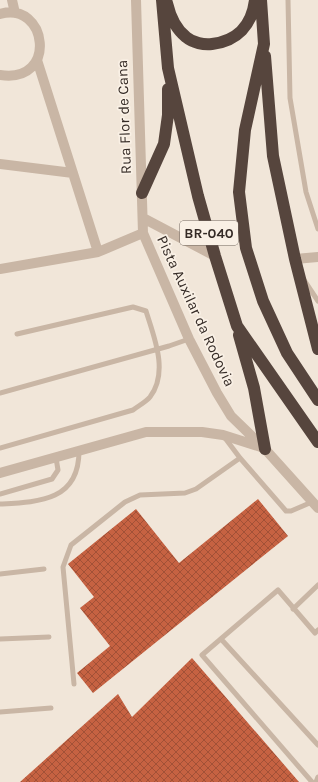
<svg xmlns="http://www.w3.org/2000/svg" width="318" height="782" viewBox="0 0 318 782" font-family="Karla,sans-serif">
  <defs>
    <pattern id="building-cross-hatch" width="8" height="8" patternUnits="userSpaceOnUse"><rect width="8" height="8" fill="#c66242"/><path d="M0 0l8 8M0 8l8-8" fill="none" stroke="#a25137"/></pattern>
  </defs>
  <rect width="100%" height="100%" fill="#f1e6d9"/>
  <!-- building -->
  <path fill="url(#building-cross-hatch)" d="M258,499L288,536L93,693L77,673L110,646L80,608L94,597L68,564L136,509L179,563Z
    M192,658L299,782H20L118,694L132,717Z"/>
  <g fill="none" stroke-linecap="round" stroke-linejoin="round">
    <!-- service -->
    <path stroke="#c9b6a5" stroke-width="5" d="M288,0L290,98L306,192L318,229
      M304,280L318,301
      M0,393L169,346L189,339
      M225,438L240,458L286,511H291L312,502
      M0,448L133,410C138,406 146,402 150,397C169,372 154,337 146,311L133,307L17,334
      M0,494L52,479L58,470L56,458
      M0,504C39,502 79,501 79,451
      M0,574L44,569
      M293,609L318,585
      M0,639L49,637
      M221,639L318,745
      M74,684L63,567L71,545L125,502L140,495L185,493L196,489L240,458
      M0,712L51,708
      M312,782L202,655L278,590L315,633L318,630
      M316,782L318,777"/>
    <!-- minor -->
    <path stroke="#c9b6a5" stroke-width="10" d="M12,0L15,13
      M136,0L143,233L189,339L217,393L231,416L265,449L318,508
      M0,14C47,0 59,84 0,75
      M37,60L98,252
      M0,164L73,173
      M143,218L215,256
      M0,269L98,252L143,233
      M0,473L146,432H202L223,435L261,447"/>
    <!-- tertiary -->
    <path stroke="#c9b6a5" stroke-width="10" d="M295,259L318,257"/>
    <!-- motorway -->
    <path stroke="#56453d" stroke-width="12" d="M162,0L168,68L198,196L215,256L237,326L318,442
      M261,0L264,44L245,130L239,192L246,248L263,301L287,353L318,400
      M167,3C170,16 176,29 186,37C193,43 204,45 212,44C237,41 252,25 255,0
      M265,56L273,156L295,259L318,349
      M142,193L164,144L168,115V89
      M239,335L254,388L265,449"/>
  </g>
  <g text-anchor="middle" stroke-width="3.5" stroke-linejoin="round" paint-order="stroke">
    <!-- shield labels -->
    <rect fill="#f9f0e5" stroke="#70665f" stroke-width="1" x="180" y="221" width="58" height="24" rx="3"/>
    <g font-size="14" font-weight="bold" fill="#352b26">
      <text x="209" y="238">BR-040</text>
    </g>
    <!-- street labels -->
    <g font-size="15" fill="#352b26" stroke="#f9f0e5">
      <text transform="translate(124 117) rotate(-92)" y="5">Rua Flor de Cana</text>
      <text transform="translate(196 311) rotate(65)" y="5">Pista Auxilar da Rodovia</text>
    </g>
  </g>
</svg>
